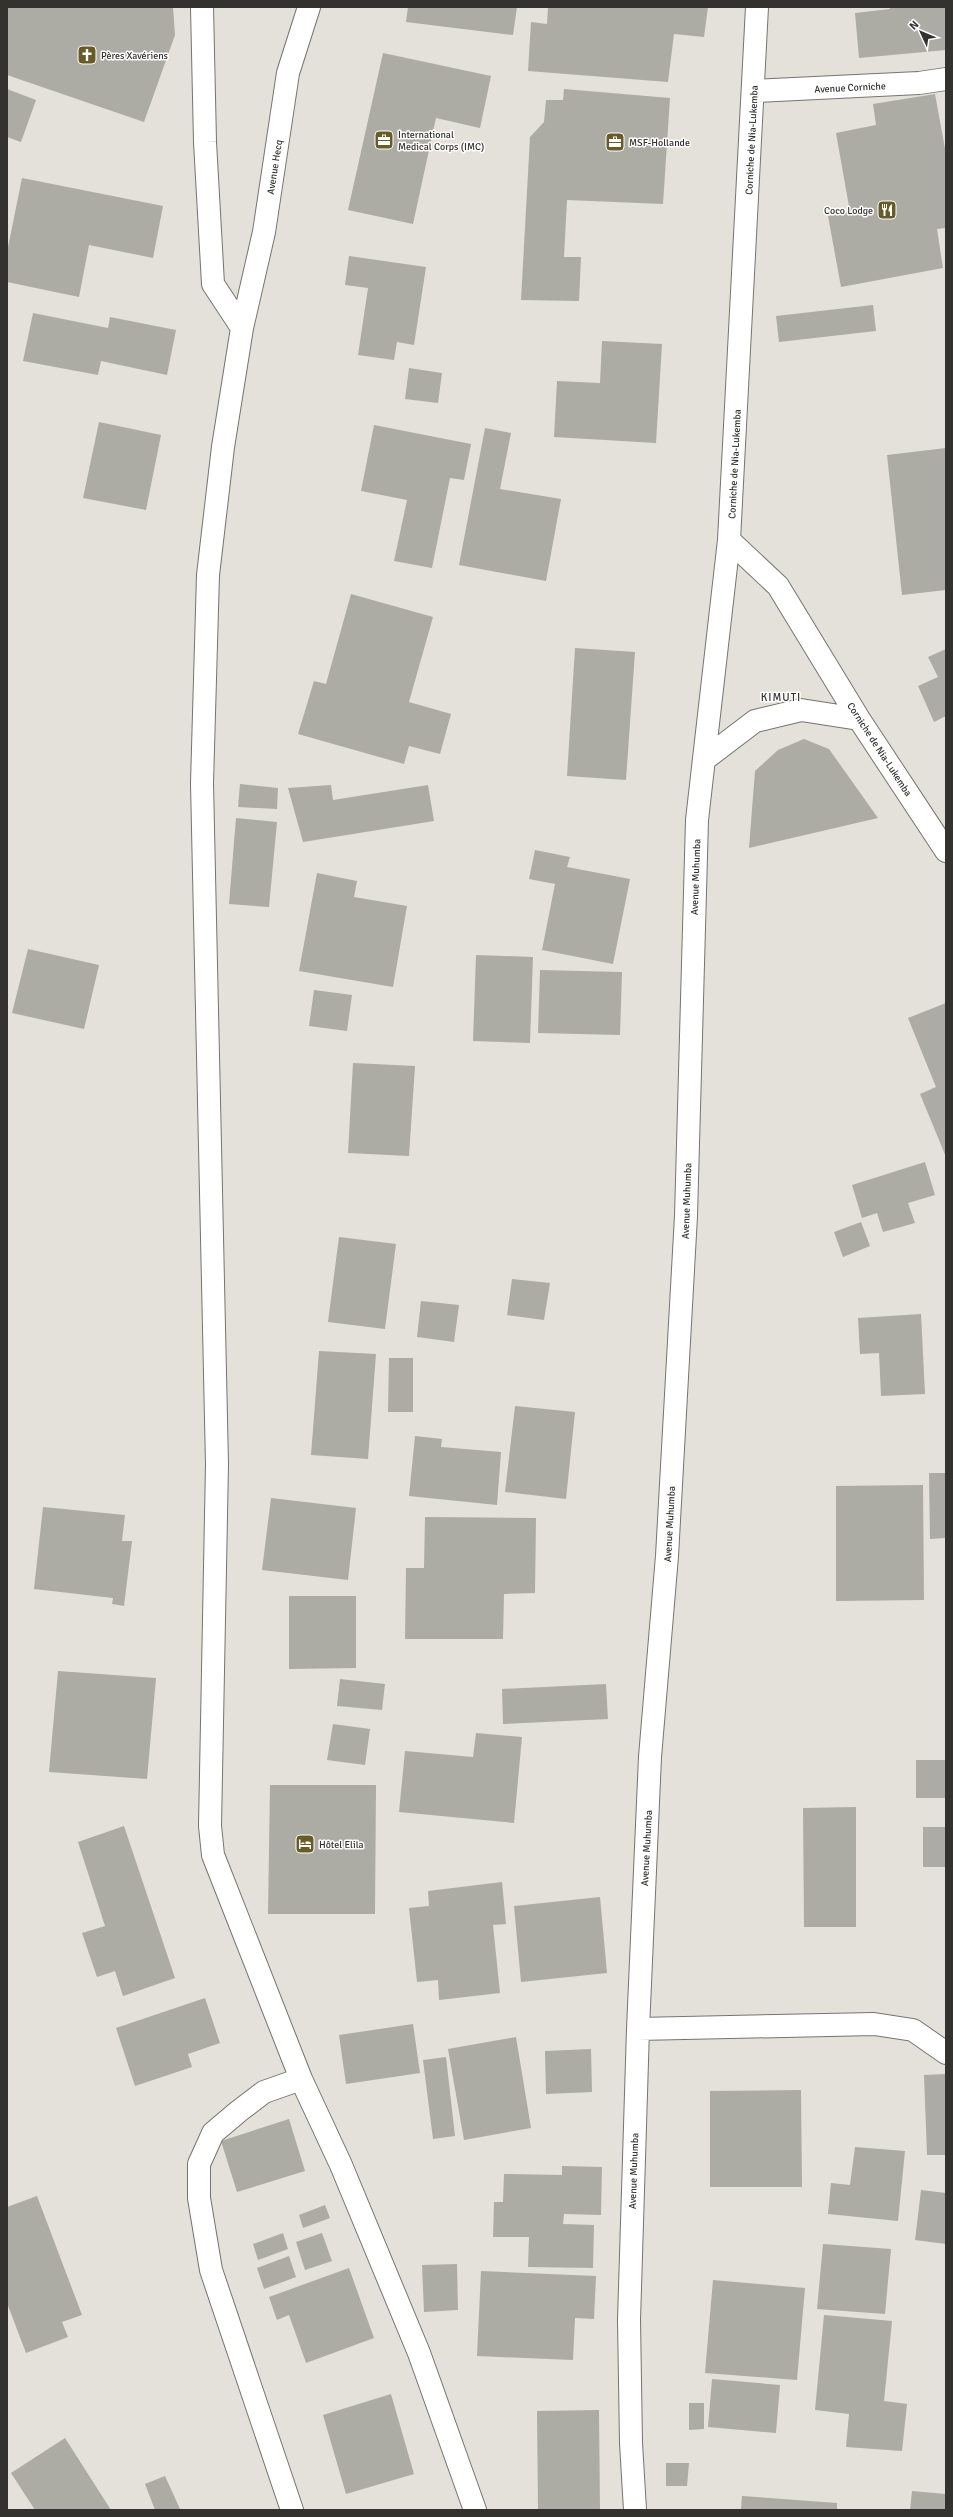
<svg xmlns="http://www.w3.org/2000/svg" width="953" height="2517" viewBox="0 0 953 2517" font-family="Signika,sans-serif">
  <rect width="100%" height="100%" fill="#e3e1da"/>
  <!-- building -->
  <path fill="#acaba4" d="M7,7H173L175,35L144,122L7,75Z
    M408,7H517L513,35L406,22Z
    M548,7H708L704,37L674,34L668,82L528,71L531,22L547,24Z
    M889,7H946V50L859,58L855,13L890,9Z
    M383,53L491,76L480,128L436,118L413,224L348,210Z
    M7,89L36,100L21,142L7,137Z
    M564,89L670,98L663,204L567,200L564,257H581L579,301L521,300L530,137L544,122L546,100H563Z
    M935,94L946,154V228L937,229L943,268L841,287L828,216L850,212L836,133L876,125L873,104Z
    M22,178L163,206L153,258L89,245L79,297L7,282V252Z
    M349,256L426,267L414,345L397,342L394,360L358,355L368,288L345,285Z
    M873,305L876,331L779,342L776,316Z
    M33,313L108,328L110,317L176,330L167,375L101,361L98,375L23,361Z
    M602,341L662,344L656,443L554,437L557,381L600,383Z
    M409,368L442,373L438,403L405,399Z
    M99,422L161,435L146,510L83,498Z
    M374,425L471,444L464,480L450,478L432,568L394,561L407,500L361,491Z
    M485,428L511,433L500,489L561,499L546,581L459,565Z
    M946,448V590L902,595L887,455Z
    M351,594L433,617L409,702L451,714L440,754L409,746L404,764L298,734L314,681L326,684Z
    M575,648L635,652L626,780L567,776Z
    M946,649V716L934,722L918,686L938,677L928,657Z
    M804,739L829,749L878,818L749,848L755,771L778,750Z
    M240,784L278,788L277,809L238,807Z
    M331,785L333,800L428,785L434,821L303,842L288,788Z
    M236,818L277,822L269,907L229,904Z
    M535,850L570,857L567,867L630,879L613,964L542,950L555,884L529,879Z
    M317,873L357,881L354,897L407,906L393,987L299,971Z
    M28,949L99,965L84,1029L12,1013Z
    M476,955L533,957L530,1043L473,1041Z
    M540,970L622,972L620,1035L538,1033Z
    M314,990L352,995L347,1031L309,1026Z
    M946,1003V1157L920,1094L936,1087L908,1018Z
    M353,1063L415,1066L409,1156L348,1153Z
    M925,1162L935,1195L908,1203L915,1223L883,1232L877,1213L862,1218L852,1185Z
    M861,1222L870,1246L843,1257L834,1232Z
    M339,1237L396,1244L385,1329L328,1322Z
    M512,1279L550,1283L544,1320L507,1315Z
    M421,1301L459,1305L454,1342L417,1337Z
    M921,1314L925,1394L881,1396L879,1353L860,1354L858,1318Z
    M319,1351L376,1354L368,1459L311,1455Z
    M389,1358H413V1412H388Z
    M515,1406L575,1412L566,1499L505,1492Z
    M415,1436L442,1439L441,1447L501,1452L497,1505L409,1496Z
    M929,1473H946V1538L930,1539Z
    M923,1485L924,1600L836,1601V1486Z
    M271,1498L356,1508L348,1580L262,1570Z
    M43,1507L125,1515L122,1541H132L124,1606L112,1604L113,1598L34,1589Z
    M425,1517L536,1518L535,1593L504,1594L503,1639H405L406,1568H424Z
    M289,1596H356V1668L289,1669Z
    M58,1671L156,1678L147,1779L49,1772Z
    M340,1679L385,1684L382,1710L337,1706Z
    M606,1684L608,1719L503,1724L502,1689Z
    M333,1724L370,1729L365,1765L327,1760Z
    M476,1733L522,1737L514,1823L399,1812L405,1751L473,1757Z
    M916,1760H946V1798H916Z
    M270,1785H376L375,1914H268Z
    M856,1807V1927H804L803,1808Z
    M124,1826L175,1978L123,1996L115,1971L97,1977L82,1933L105,1926L78,1842Z
    M923,1827H946V1867H923Z
    M502,1882L506,1924L493,1925L500,1993L439,2000L438,1980L417,1982L409,1908L429,1906L428,1891Z
    M600,1897L607,1973L521,1982L514,1906Z
    M205,1998L220,2043L188,2054L192,2067L135,2086L116,2028Z
    M413,2024L420,2073L346,2084L339,2035Z
    M516,2037L531,2128L464,2140L448,2049Z
    M591,2049L592,2092L546,2094L545,2051Z
    M446,2057L455,2136L433,2139L423,2060Z
    M946,2074V2155H927L924,2075Z
    M801,2090L802,2187H710V2091Z
    M289,2119L305,2171L237,2192L221,2141Z
    M855,2147L905,2151L898,2221L828,2214L831,2183L850,2185Z
    M562,2166L602,2167L601,2215L564,2214L563,2224L594,2225L593,2268L528,2267L529,2237H493L494,2202H503L504,2174L562,2175Z
    M921,2190L946,2193V2244L915,2240Z
    M37,2196L82,2315L62,2322L68,2337L26,2353L7,2303V2207Z
    M325,2205L330,2218L303,2228L299,2215Z
    M283,2233L288,2249L258,2260L253,2244Z
    M322,2233L332,2261L305,2270L296,2242Z
    M823,2244L891,2249L885,2314L817,2309Z
    M289,2256L296,2277L264,2289L257,2268Z
    M457,2264L458,2310L424,2312L422,2265Z
    M349,2268L374,2338L306,2363L289,2315L277,2320L269,2297Z
    M481,2271L596,2276L594,2319L575,2318L573,2360L477,2356Z
    M713,2280L805,2288L797,2380L705,2373Z
    M824,2315L892,2321L884,2401L907,2404L902,2451L846,2447L849,2414L815,2410Z
    M712,2379L780,2385L776,2433L708,2427Z
    M391,2394L414,2474L346,2494L323,2415Z
    M689,2403H704V2429L689,2430Z
    M599,2410L600,2510H538L537,2411Z
    M65,2438L111,2510H35L11,2473Z
    M666,2463H689L687,2486H666Z
    M165,2476L180,2509L155,2510L145,2484Z
    M912,2491L946,2494V2510H910Z
    M742,2496L837,2503V2510H741Z"/>
  <g fill="none" stroke-linecap="round" stroke-linejoin="round">
    <!-- minor casing -->
    <g stroke="#76746e" stroke-width="24">
      <path id="minor" d="M202,7L205,142L213,284L242,328
        M309,7L288,73L264,232L242,328L223,447L208,575L202,783L217,1464L210,1826L213,1855L301,2079L341,2165L419,2353L475,2510
        M757,7L729,540L778,586L859,719L946,851
        M754,91L919,83L946,79
        M705,759L755,721L801,710L859,719
        M638,2029L874,2024L913,2030L946,2053
        M292,2510L211,2270L199,2198V2164L213,2133L239,2111L264,2092L301,2079
        M635,2510L631,2443L629,2320L638,2029L650,1757L667,1556L686,1216L697,820L729,540"/>
    </g>
    <!-- minor -->
    <use href="#minor" stroke="#fff" stroke-width="22"/>
  </g>
  <!-- icons -->
  <defs>
    <g id="church-square" transform="scale(1)"><rect x="-9" y="-9" width="18" height="18" rx="4" fill="#685b28" stroke="#fff"/><path d="M-1.2-6h2.4v3.5h3.3v2.4h-3.3V6h-2.4V-.1h-3.3v-2.4h3.3Z" fill="#fff"/></g>
    <g id="office-square" transform="scale(1)"><rect x="-9" y="-9" width="18" height="18" rx="4" fill="#685b28" stroke="#fff"/><path d="M-6-3h4V-5.5h4V-3h4V5H-6ZM-1-4.5V-3h2v-1.5ZM-6 0V1H6V0Z" fill="#fff"/></g>
    <g id="restaurant-square" transform="scale(1)"><rect x="-9" y="-9" width="18" height="18" rx="4" fill="#685b28" stroke="#fff"/><path d="M-5-6h1v4h1v-4h1v4h1v-4h1v5L-1.5 .5V6h-2V.5L-5-1ZM5-6V6H3V1.5H1.5Q1.5-4 5-6Z" fill="#fff"/></g>
    <g id="hotel-square" transform="scale(1)"><rect x="-9" y="-9" width="18" height="18" rx="4" fill="#685b28" stroke="#fff"/><path d="M-6-4.5h1.5V1H6V5H4.5V3h-9V5H-6ZM-4 0a1.8 1.8 0 1 1 3.6 0ZM.5 0V-2.5h3Q6-2.5 6 0Z" fill="#fff"/></g>
  </defs>
  <g fill-rule="evenodd">
    <use href="#church-square" x="87" y="55"/>
    <use href="#office-square" x="384" y="140"/>
    <use href="#office-square" x="615" y="142"/>
    <use href="#restaurant-square" x="887" y="210"/>
    <use href="#hotel-square" x="305" y="1844"/>
  </g>
  <g text-anchor="middle" stroke-width="3" stroke-linejoin="round" paint-order="stroke">
    <!-- poi labels -->
    <g font-size="10" fill="#33322f" stroke="#fff" text-anchor="start">
      <text x="101" y="59">Pères Xavériens</text>
      <text x="398" y="138">International<tspan x="398" dy="12">Medical Corps (IMC)</tspan></text>
      <text x="629" y="146">MSF-Hollande</text>
      <text x="873" y="214" text-anchor="end">Coco Lodge</text>
      <text x="319" y="1848">Hôtel Elila</text>
    </g>
    <!-- street labels -->
    <g font-size="10" fill="#33322f" stroke="#fff">
      <text transform="translate(850 87) rotate(-3)" y="4">Avenue Corniche</text>
      <text transform="translate(751 140) rotate(-87)" y="4">Corniche de Nia-Lukemba</text>
      <text transform="translate(274 167) rotate(-81)" y="4">Avenue Hecq</text>
      <text transform="translate(734 464) rotate(-87)" y="4">Corniche de Nia-Lukemba</text>
      <text transform="translate(880 749) rotate(57)" y="4">Corniche de Nia-Lukemba</text>
      <text transform="translate(695 877) rotate(-88)" y="4">Avenue Muhumba</text>
      <text transform="translate(686 1201) rotate(-88)" y="4">Avenue Muhumba</text>
      <text transform="translate(669 1524) rotate(-87)" y="4">Avenue Muhumba</text>
      <text transform="translate(646 1848) rotate(-87)" y="4">Avenue Muhumba</text>
      <text transform="translate(633 2171) rotate(-88)" y="4">Avenue Muhumba</text>
    </g>
    <!-- neighbourhood labels -->
    <g font-size="11" letter-spacing="1" fill="#33322f" stroke="#fff">
      <text x="781" y="701">KIMUTI</text>
    </g>
  </g>
  <!-- border -->
  <rect width="953" height="2517" fill="none" stroke="#33322f" stroke-width="16"/>
  <!-- north arrow -->
  <g transform="translate(921 32) rotate(314)" stroke="#ffffff" stroke-width="3" paint-order="stroke">
  <path d="M0-3L7 15L0 10L-7 15Z" fill="#33322f"/>
  <text y="-6" font-size="11" font-weight="bold" text-anchor="middle" fill="#33322f">N</text>
  </g>
</svg>
